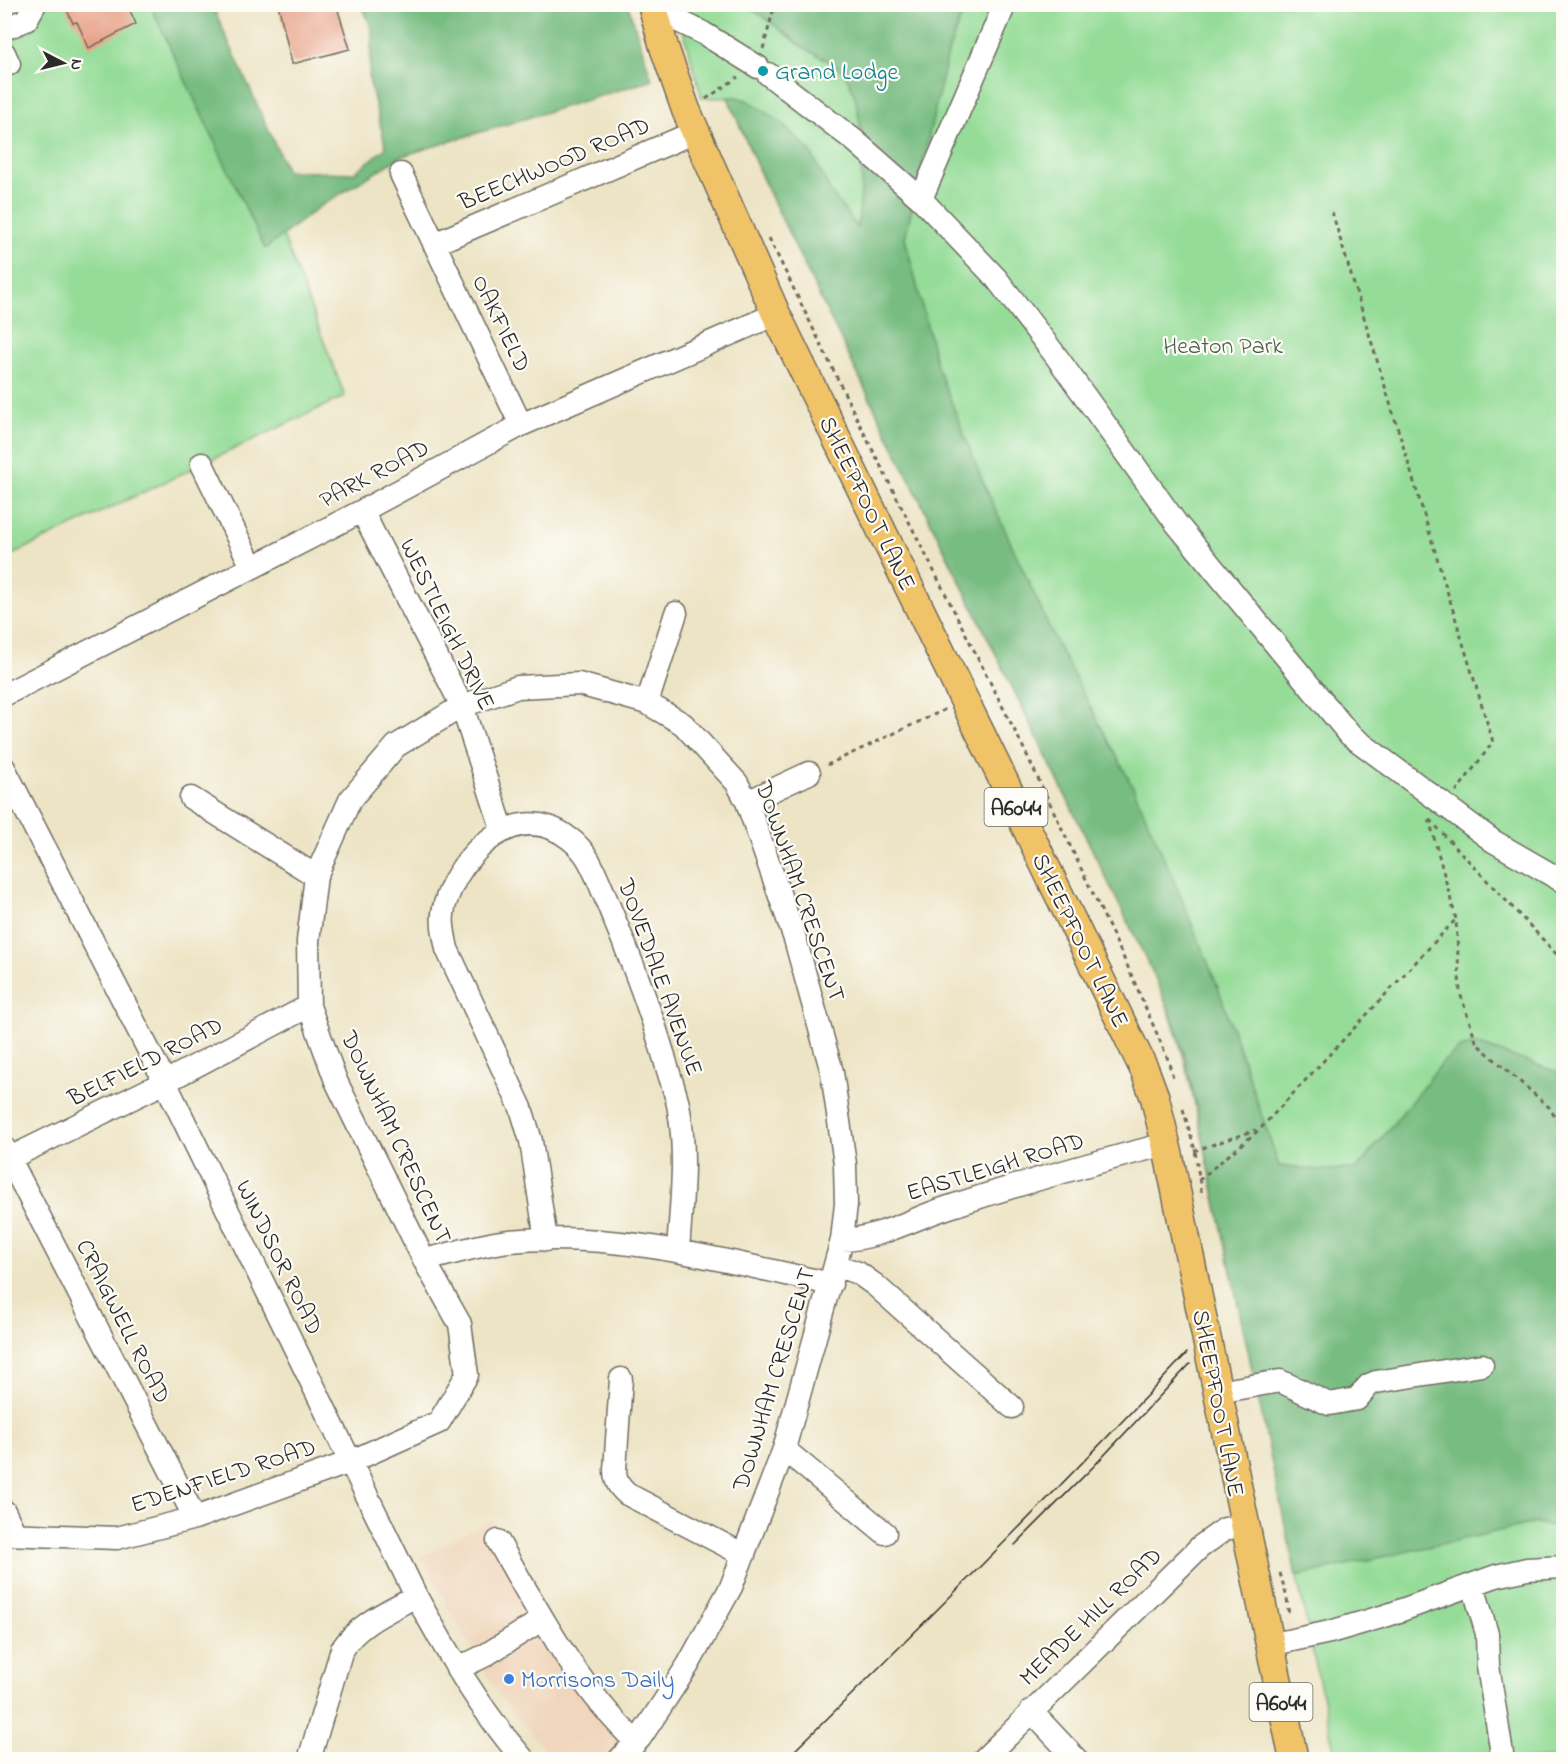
<svg xmlns="http://www.w3.org/2000/svg" width="1568" height="1764" viewBox="0 0 1568 1764" font-family="'Indie Flower',sans-serif">
  <rect width="100%" height="100%" fill="#fdfcf7"/>
  <filter id="ink" filterUnits="userSpaceOnUse"><feTurbulence type="fractalNoise" baseFrequency=".0167" numOctaves="2"/><feDisplacementMap in="SourceGraphic" scale="12" xChannelSelector="R" yChannelSelector="G"/><feConvolveMatrix kernelMatrix="1 2 1 2 8 2 1 2 1" color-interpolation-filters="sRGB"/></filter>
  <filter id="wash" filterUnits="userSpaceOnUse"><feTurbulence type="fractalNoise" baseFrequency=".008" numOctaves="4" result="noise"/><feDisplacementMap in="SourceGraphic" scale="24" xChannelSelector="R" yChannelSelector="G"/><feGaussianBlur stdDeviation="1.35" result="paint"/><feColorMatrix in="noise" values="0 0 0 0 0 0 0 0 0 0 0 0 0 0 0 0 0 1.4 0 .05"/><feComposite in="paint" operator="in"/></filter>
  <g filter="url(#wash)">
    <rect width="100%" height="100%" fill="#ede4c5"/>
    <!-- built -->
    <path fill="#f0d6bc" d="M492,1519L624,1739L604,1759H553L503,1701L455,1621L422,1556Z"/>
    <!-- green -->
    <path fill="#94dc97" stroke="#608461" stroke-width="1.5" d="M5,5H194L345,396L5,558Z
      M679,5H1563V1759H1336L1202,1136C1189,1077 1179,1030 1154,975L808,273L760,173L728,98H702L684,34Z"/>
    <!-- forest -->
    <path fill="#77bc80" stroke="#517456" stroke-width="1.5" d="M150,5H212L287,171L354,173L386,148L369,79L372,30L362,5H628L652,80L402,156L319,207L265,249Z
      M743,5H966L949,49L905,238L937,366L982,480L1056,642L1133,787L1174,881L1218,987L1279,1166L1321,1170L1357,1169L1443,1062L1460,1048L1477,1044L1563,1074V1528L1535,1523L1296,1576L1186,1060L1173,1019L1154,975L808,273L760,173L728,97H737L749,101L780,122L810,151L832,194L857,227C863,191 868,99 842,71C832,59 815,56 803,47C783,32 766,16 743,5Z"/>
    <g id="blocks">
      <!-- building -->
      <path fill="#e79f84" d="M64,4H127L136,24L89,48L77,22L73,23Z
        M278,4H336L350,49L292,64Z"/>
    </g>
  </g>
  <g filter="url(#ink)">
    <use href="#blocks" fill-opacity="0" stroke="#6f6c61" stroke-width="1.5"/>
    <g fill="none" stroke-linecap="round" stroke-linejoin="round">
      <!-- minor casing -->
      <g stroke="#6f6c61" stroke-width="25">
        <path id="minor" d="M652,8L703,33L758,67
          M4,29L26,20L35,4
          M4,53L9,64
          M768,74L855,141L921,199L996,278L1056,356L1176,523L1350,735L1493,841L1564,882
          M401,174L521,425
          M921,199L1005,4
          M434,244L695,132
          M202,464L252,567
          M362,511L462,706L503,831
          M4,695L362,511L521,425L776,314
          M647,703L676,613
          M4,768L165,1082L416,1596C448,1654 480,1710 524,1760
          M191,798L316,876
          M747,802L809,773
          M4,1148L195,1518
          M4,1161L165,1082L309,1006
          M546,1240L531,1141L521,1108L447,949C444,934 440,919 445,904C460,853 517,797 570,839C576,843 584,852 588,859C599,878 606,901 615,921C635,969 653,1017 667,1067C671,1081 677,1096 679,1110C687,1156 681,1205 678,1251
          M842,1240C878,1239 912,1219 946,1208C1018,1184 1092,1163 1166,1144
          M424,1260C452,1254 481,1244 509,1241C618,1231 725,1261 831,1284
          M835,1265L858,1273L875,1285L1012,1407
          M621,1379L615,1470C615,1481 619,1487 627,1494L744,1555
          M1218,1392L1280,1381L1329,1404L1357,1399L1369,1385L1376,1382L1482,1365
          M784,1449L885,1533
          M4,1511L15,1534
          M4,1534L117,1538L195,1518L350,1462L439,1422L467,1375L460,1324L424,1260L336,1081L309,1006L308,941L316,876L350,800L396,746L462,706L518,687L579,684L647,703L683,724L737,783L747,802L795,939L832,1072L845,1164L846,1204L842,1240L784,1449L731,1587L688,1665L640,1738L619,1760
          M498,1541C538,1611 577,1686 636,1742
          M1473,1585L1487,1634L1488,1666L1503,1760
          M1269,1645L1330,1632L1388,1615L1496,1576L1527,1569L1564,1567
          M457,1669L484,1656L532,1626
          M1031,1711L1077,1760
          M309,1760L342,1649C359,1623 389,1611 416,1596
          M983,1760L1200,1547L1225,1529L1244,1525"/>
      </g>
      <!-- major casing -->
      <g stroke="#6f6c61" stroke-width="31">
        <path id="major" d="M652,4L664,47L686,110L776,314L1145,1071L1155,1098L1169,1157L1294,1760"/>
      </g>
      <!-- path -->
      <path stroke="#6f6c61" stroke-width="3" stroke-dasharray="4.5 4.5" stroke-linecap="butt" d="M763,49L775,4
        M706,99L738,77
        M1332,212L1493,742L1456,792
        M769,238L861,427L1024,749L1127,965L1167,1057L1173,1077
        M827,765L946,709
        M1429,819L1456,919L1460,993L1477,1044L1550,1108L1564,1135
        M1430,820L1564,962
        M1183,1109L1195,1150L1202,1197
        M1194,1151L1256,1130
        M1199,1180L1260,1129L1456,919
        M1280,1573L1287,1598L1289,1616"/>
      <!-- minor -->
      <use href="#minor" stroke="#fff" stroke-width="22"/>
      <!-- major -->
      <use href="#major" stroke="#f1c369" stroke-width="28"/>
      <!-- tram -->
      <path stroke="#2b2b2b" stroke-width="1.5" d="M1015,1545L1094,1466L1190,1364
        M785,1760C922,1626 1057,1492 1187,1353"/>
    </g>
  </g>
  <!-- markers -->
  <circle fill="#0f9aa8" stroke="#fdfcf7" stroke-width="2" cx="763" cy="71" r="6"/>
  <circle fill="#3f7fe0" stroke="#fdfcf7" stroke-width="2" cx="509" cy="1679" r="6"/>
  <g text-anchor="middle" stroke-width="4.5" stroke-linejoin="round" paint-order="stroke">
    <!-- shield labels -->
    <g fill="#fdfcf7" stroke="#6a6a68" stroke-width="1.5">
      <rect x="984.5" y="788" width="63" height="38" rx="4.5"/>
      <rect x="1249.5" y="1683" width="63" height="38" rx="4.5"/>
    </g>
    <g font-size="22" font-weight="bold" fill="#2b2b2b">
      <text x="1016" y="815">A6044</text>
      <text x="1281" y="1710">A6044</text>
    </g>
    <!-- culture labels -->
    <g font-size="24" fill="#0d838f" stroke="#fdfcf7" text-anchor="start">
      <text x="775" y="79">Grand Lodge</text>
    </g>
    <!-- street labels -->
    <g font-size="24" fill="#2b2b2b" stroke="#fdfcf7">
      <text transform="translate(554 163) rotate(-23)" y="8">BEECHWOOD ROAD</text>
      <text transform="translate(502 323) rotate(64)" y="8">OAKFIELD</text>
      <text transform="translate(374 473) rotate(-28)" y="8">PARK ROAD</text>
      <text transform="translate(868 503) rotate(64)" y="8">SHEEPFOOT LANE</text>
      <text transform="translate(448 624) rotate(64)" y="8">WESTLEIGH DRIVE</text>
      <text transform="translate(801 891) rotate(71)" y="8">DOWNHAM CRESCENT</text>
      <text transform="translate(1081 940) rotate(64)" y="8">SHEEPFOOT LANE</text>
      <text transform="translate(661 977) rotate(70)" y="8">DOVEDALE AVENUE</text>
      <text transform="translate(145 1061) rotate(-27)" y="8">BELFIELD ROAD</text>
      <text transform="translate(397 1137) rotate(65)" y="8">DOWNHAM CRESCENT</text>
      <text transform="translate(995 1166) rotate(-17)" y="8">EASTLEIGH ROAD</text>
      <text transform="translate(280 1257) rotate(64)" y="8">WINDSOR ROAD</text>
      <text transform="translate(124 1321) rotate(63)" y="8">CRAIGWELL ROAD</text>
      <text transform="translate(773 1379) rotate(-73)" y="8">DOWNHAM CRESCENT</text>
      <text transform="translate(1219 1403) rotate(79)" y="8">SHEEPFOOT LANE</text>
      <text transform="translate(223 1475) rotate(-18)" y="8">EDENFIELD ROAD</text>
      <text transform="translate(1090 1616) rotate(-44)" y="8">MEADE HILL ROAD</text>
    </g>
    <!-- park labels -->
    <g font-size="24" fill="#4a604b" stroke="#fdfcf7">
      <text x="1223" y="353">Heaton Park</text>
    </g>
    <!-- shop labels -->
    <g font-size="24" fill="#366cbe" stroke="#fdfcf7" text-anchor="start">
      <text x="521" y="1687">Morrisons Daily</text>
    </g>
  </g>
  <!-- margin -->
  <rect width="1568" height="1764" fill="none" stroke="#fdfcf7" stroke-width="24"/>
  <!-- north arrow -->
  <g transform="translate(63 63) rotate(97)" stroke="#fdfcf7" stroke-width="4.5" paint-order="stroke">
  <path d="M0-4.5L10 22L0 15L-10 22Z" fill="#2b2b2b"/>
  <text y="-9" font-size="16" font-weight="bold" text-anchor="middle" fill="#2b2b2b">N</text>
  </g>
</svg>
